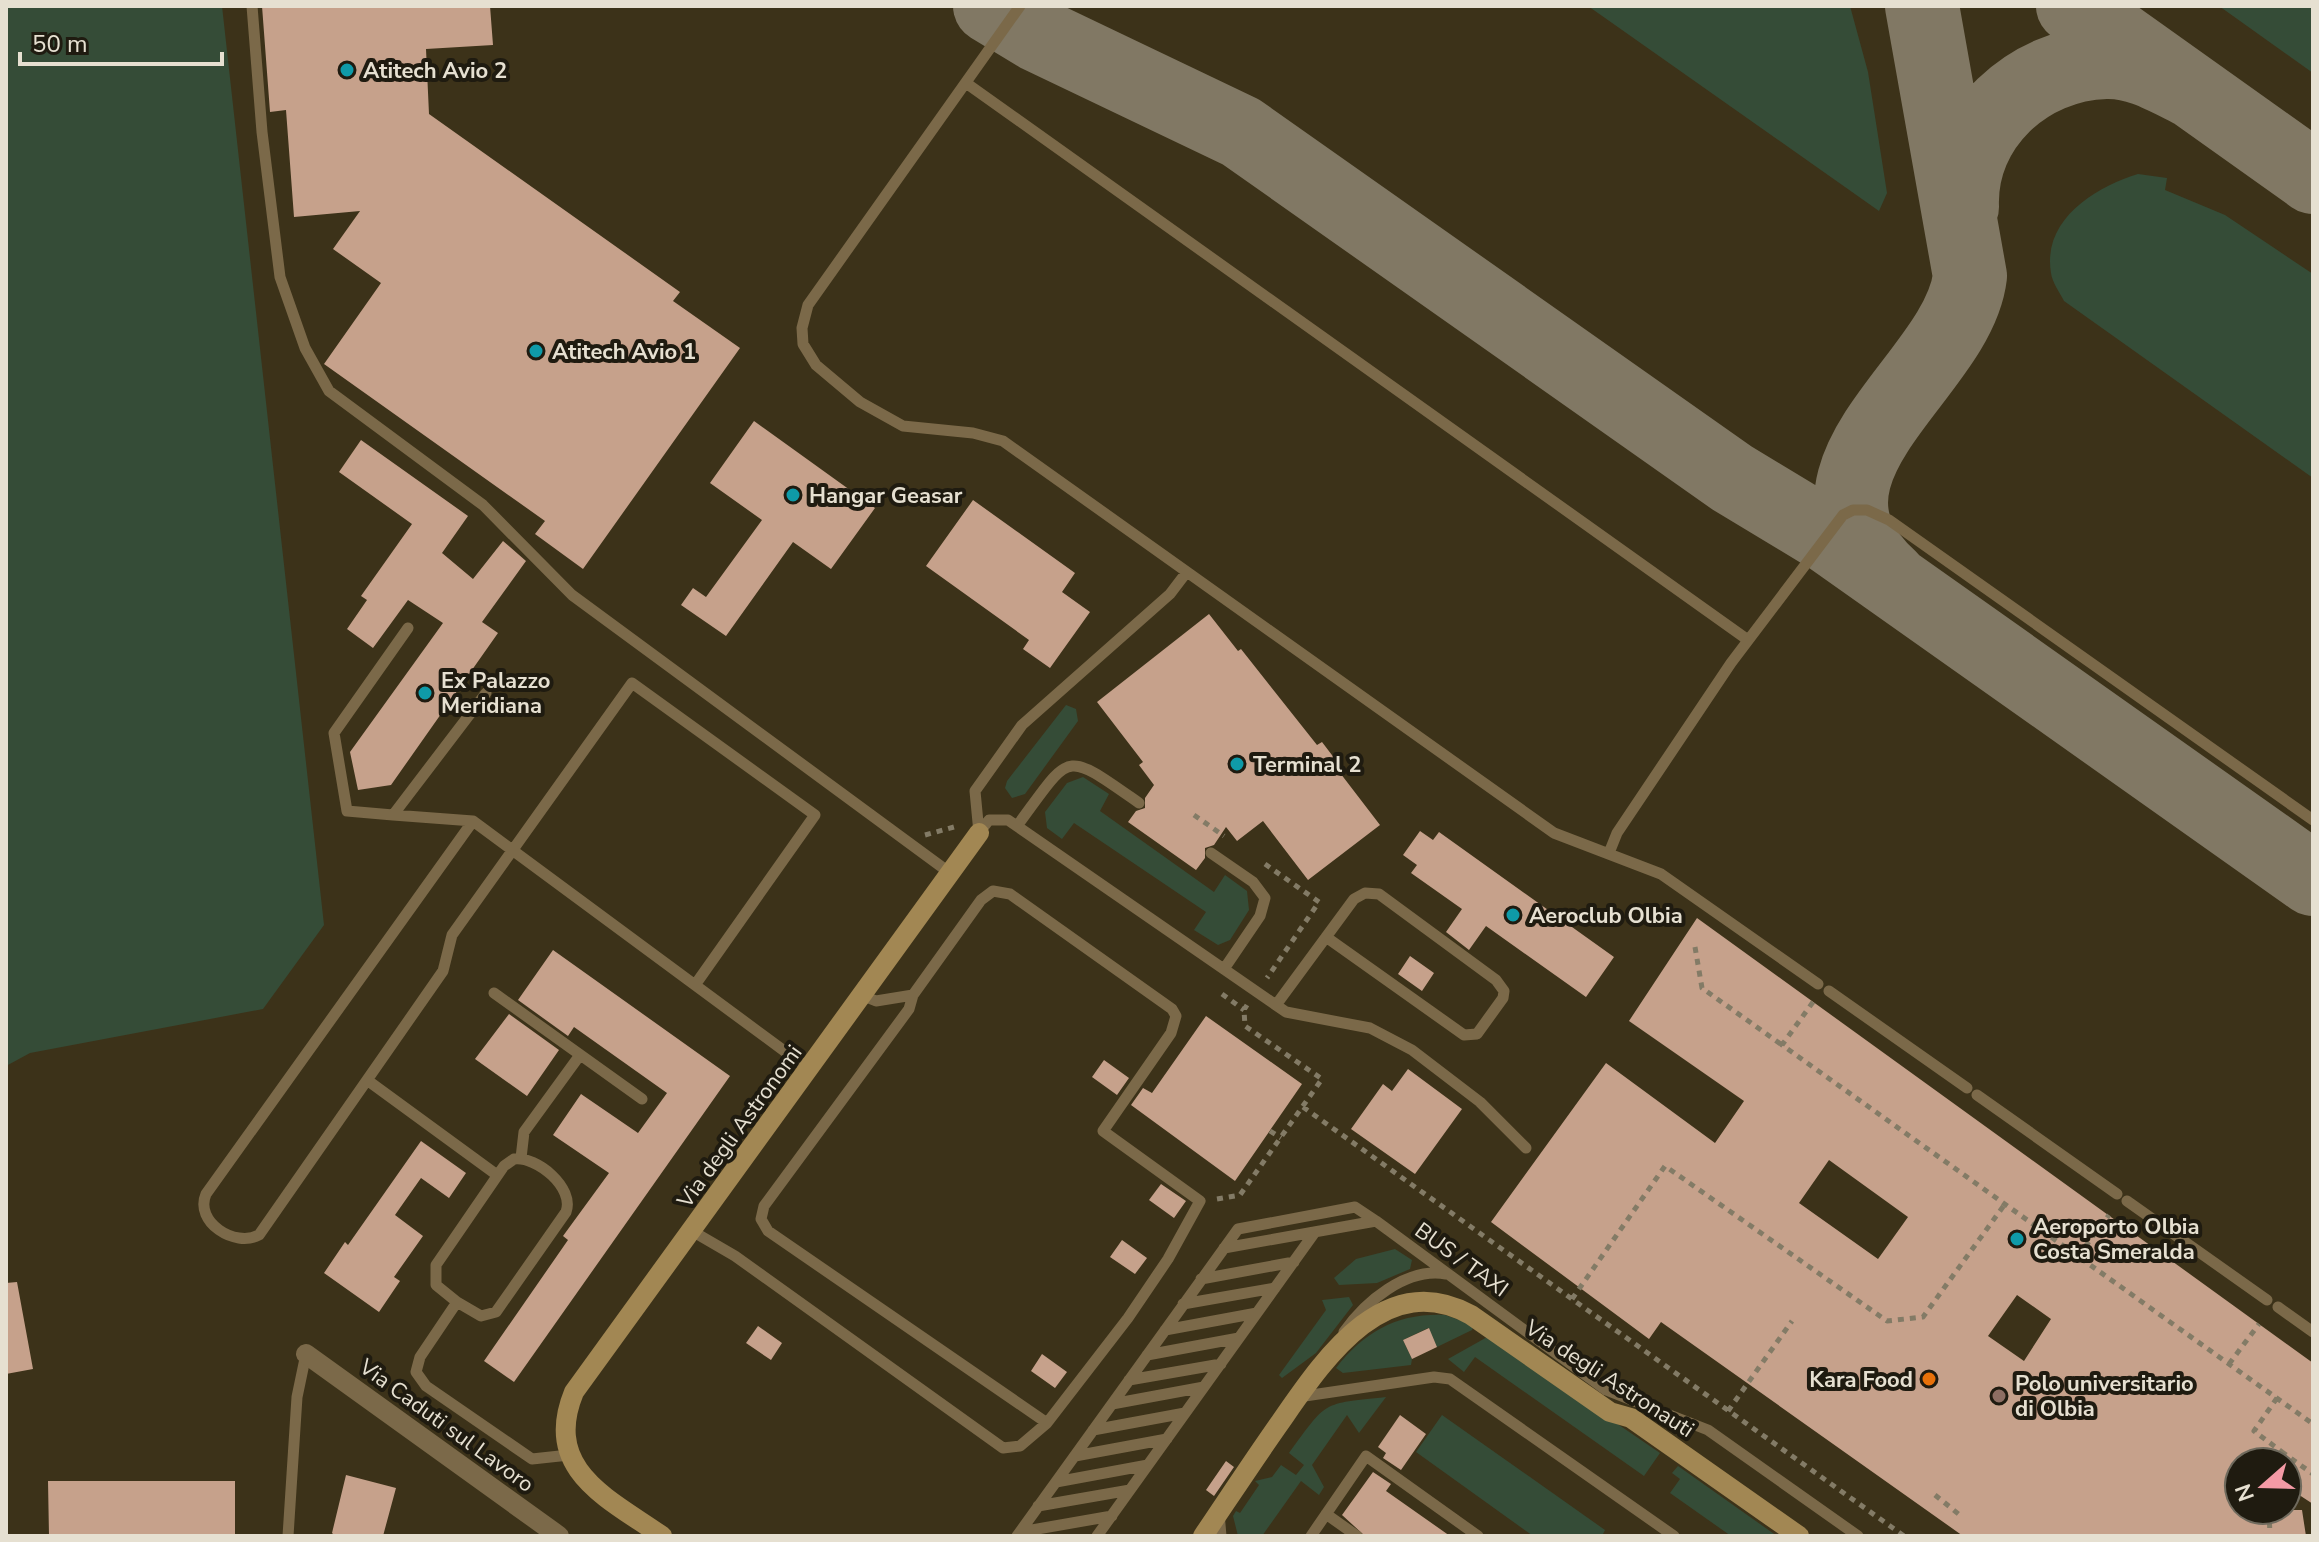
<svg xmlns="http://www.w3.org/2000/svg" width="2319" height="1542" viewBox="0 0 2319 1542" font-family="'Nunito Sans',sans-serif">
  <rect width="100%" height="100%" fill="#3c3219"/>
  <!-- green -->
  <path fill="#354c37" d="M6,6H222L324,925L263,1009L30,1053L6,1066Z
    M1588,6H1850L1868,72L1887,193L1879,211Z
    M2219,6H2313V73Z
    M2138,174L2167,178L2165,190L2225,215L2313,274V478L2064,301C2060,293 2052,282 2051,273C2042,219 2096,187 2138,174Z
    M1066,705L1076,709L1078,721L1025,794L1012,798L1005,788L1007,781Z
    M1083,777L1109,794L1100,811L1214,892L1225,875L1247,891L1249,910L1230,940L1218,945L1194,930L1206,912L1074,823L1062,839L1047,828L1045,812L1067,783Z
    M1395,1249L1412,1260L1410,1269L1377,1283L1339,1285L1334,1278L1356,1259Z
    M1349,1297L1353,1305L1316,1353L1282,1378L1279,1375L1326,1310L1322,1300Z
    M1445,1315L1474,1325L1472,1330L1437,1347L1428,1328L1403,1340L1412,1359L1411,1365L1343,1373L1336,1368C1365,1331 1398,1313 1445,1315Z
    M1489,1336L1660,1453L1644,1476L1475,1357L1464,1372L1448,1359Z
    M1386,1397L1359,1433L1347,1415L1312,1465L1324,1487L1319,1495L1301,1481L1262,1536H1238L1233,1516L1236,1511L1240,1513L1259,1485L1255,1481L1272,1477L1281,1465L1296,1475L1304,1465L1289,1453C1328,1400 1321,1404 1386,1397Z
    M1442,1415L1605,1530L1602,1536H1533L1416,1452Z
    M1678,1466L1777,1536H1731L1670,1493L1680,1479L1672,1473Z"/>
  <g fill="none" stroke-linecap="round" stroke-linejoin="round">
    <!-- taxiway -->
    <path stroke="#817864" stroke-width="74" d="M990,6L1038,35L1241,132L1732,478L1828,536L2313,879
      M2073,6L2313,177
      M1962,207C1959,127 2028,64 2106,62C2137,61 2164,77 2192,91
      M1891,579C1771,470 1958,378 1970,276L1922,6"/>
  </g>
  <!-- building -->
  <path fill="#c6a18b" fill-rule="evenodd" d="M262,6H490L493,45L426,49L429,114L680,292L673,301L740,348L583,569L535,534L545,521L324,364L381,283L333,249L360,211L294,217L286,110L270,112Z
    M754,421L875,508L831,569L793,542L726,636L681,605L693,588L706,597L762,520L710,483Z
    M361,440L468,516L442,553L473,579L503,541L526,561L482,622L498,633L391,785L358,790L350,752L443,623L408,600L373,648L347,629L367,600L361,596L412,524L339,472Z
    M973,500L1075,573L1062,592L1090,612L1050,668L1023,649L1029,640L926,566Z
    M1209,614L1238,651L1241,649L1317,745L1322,742L1338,763L1334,765L1380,825L1308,880L1263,821L1237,841L1226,827L1214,845L1205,848V858L1196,870L1128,822L1136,811L1145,808V798L1154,785L1139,765L1143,762L1097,702Z
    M1420,831L1433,840L1439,832L1614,957L1586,997L1486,926L1469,950L1446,932L1462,909L1411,873L1417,865L1403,855Z
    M1697,918L2313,1363V1504L2287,1487V1462H2239V1510H2302L2306,1536H1963L1661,1322L1649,1339L1491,1222L1606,1063L1715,1143L1744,1101L1629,1021ZM1829,1160L1908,1217L1878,1259L1799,1203ZM2017,1295L2051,1319L2024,1361L1988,1336Z
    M553,950L730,1076L514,1382L484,1361L568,1240L563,1236L609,1173L553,1135L581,1094L638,1133L667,1093L574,1027L568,1036L518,1000Z
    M1410,956L1434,973L1422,991L1398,974Z
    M509,1014L559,1050L527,1096L475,1059Z
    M1206,1016L1302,1084L1235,1181L1131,1105L1143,1088L1152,1093Z
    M1104,1060L1129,1078L1117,1095L1092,1077Z
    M1408,1069L1462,1109L1415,1174L1351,1129L1383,1084L1392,1091Z
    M421,1141L466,1173L449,1198L421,1178L395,1215L423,1236L394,1277L400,1281L379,1312L324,1273L345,1242L348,1245Z
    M1161,1184L1186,1201L1174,1218L1149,1200Z
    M1122,1240L1147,1258L1135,1274L1110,1257Z
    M17,1282L33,1369L6,1374V1283Z
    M758,1326L782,1343L771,1360L746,1343Z
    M1429,1328L1437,1347L1412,1359L1403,1340Z
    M1042,1354L1067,1372L1055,1388L1031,1371Z
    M1400,1415L1426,1434L1401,1470L1383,1458L1386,1453L1378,1447Z
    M1226,1461L1234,1467L1214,1496L1206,1490Z
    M1373,1472L1391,1484L1386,1491L1450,1536H1365L1342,1515Z
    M346,1475L396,1488L383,1536H335L332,1533Z
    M48,1481H235V1536H49Z"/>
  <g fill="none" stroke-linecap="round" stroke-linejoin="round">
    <!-- path -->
    <path stroke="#837b66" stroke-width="5" stroke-dasharray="6 6" stroke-linecap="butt" d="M1194,815L1224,836
      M925,835L954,827
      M1265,864L1319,902L1267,978
      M1695,947L1702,988L1782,1045
      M1222,994L1244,1010
      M1813,1002L1782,1045L2313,1424
      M1303,1107L1904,1536
      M1270,1131L1281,1138
      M1217,1199L1240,1195L1322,1079L1245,1026L1244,1010L1247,1005
      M2078,1256L2109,1215
      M1572,1299L1665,1166L1887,1321L1923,1317L2005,1204
      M2229,1364L2259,1324
      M2277,1398L2254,1431L2282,1452
      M1728,1411L1792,1321
      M2274,1462L2282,1452L2313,1474
      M1935,1495L1961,1516
      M2269,1510L2270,1536"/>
    <!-- lane -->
    <path stroke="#7b6949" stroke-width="11" d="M252,6L262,132L280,277L305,348L329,391L483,505L572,595L950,873
      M1020,6L808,305L802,328L803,344L816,365L860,402L903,426L973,433L1003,441L1554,833L1661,874L1818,984
      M966,83L1748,640
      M408,628L334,733L347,811L393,815L486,693
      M393,815L473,821L810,1070
      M473,821L206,1194C194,1222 235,1248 259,1235L443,971L452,935L632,683L815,815L695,985
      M1017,826C1072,752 1062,749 1139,803
      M979,833L989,820H1008L1286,1012L1370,1028L1412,1050L1480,1102L1526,1148
      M979,833L975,791L1022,725L1170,594L1186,573
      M1211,853L1253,882L1265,898L1260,916L1224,969
      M1609,853L1617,833L1731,663L1843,515L1853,510H1867L1889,520L2313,820
      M1829,991L1967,1088
      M494,993L642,1099
      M861,995L876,1001L913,995
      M1276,1005L1354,899L1365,893L1379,894L1496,980L1504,991L1503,998L1477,1034L1464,1035L1326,937
      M367,1080L497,1175
      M1977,1095L2117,1194
      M521,1158L524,1132L580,1055
      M2127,1201L2267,1300
      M692,1231L735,1256L1003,1448L1020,1446L1047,1423L1128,1318L1168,1259L1200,1201L1103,1131L1171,1033L1176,1016L1172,1009L1010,894L993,891L981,900L913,995L909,1009L764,1206L761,1219L768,1231L1047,1423
      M1224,1248L1376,1221L1606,1390L1708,1430L1858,1536
      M1201,1279L1294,1262
      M457,1302L481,1316L496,1312L566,1212C575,1188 537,1156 514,1159L504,1166L436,1265V1285L457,1302L420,1357L416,1372L426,1386L532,1459L569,1455
      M1183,1304L1275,1288
      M2278,1307L2313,1332
      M1165,1330L1257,1313
      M1344,1332C1365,1302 1406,1267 1446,1274
      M1147,1355L1239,1338
      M1129,1380L1221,1364
      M1298,1397L1434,1377L1450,1379L1674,1536
      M1112,1404L1204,1387
      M1093,1430L1185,1413
      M1075,1456L1167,1439
      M1056,1482L1148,1465
      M1038,1506L1130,1490
      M1219,1513L1221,1536
      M1326,1514L1357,1536
      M1020,1532L1112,1516
      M288,1536L297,1397L306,1354
      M1017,1536L1238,1229L1355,1207L1376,1221
      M1097,1536L1315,1232
      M1311,1536L1366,1456L1478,1536"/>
    <!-- street -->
    <path stroke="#7b6949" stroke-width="20" d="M306,1354L559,1536"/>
    <!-- secondary -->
    <path stroke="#a28753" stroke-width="20" d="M662,1536C608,1498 542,1470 574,1392L979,833
      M1203,1536C1228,1499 1253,1461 1279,1424C1321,1364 1383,1266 1471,1315L1610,1412L1631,1418L1799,1536"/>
  </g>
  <!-- markers -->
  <g fill="#0f9aa8" stroke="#1f1b10" stroke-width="3">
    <circle cx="347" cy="70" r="8"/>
    <circle cx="536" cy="351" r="8"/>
    <circle cx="793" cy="495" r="8"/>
    <circle cx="425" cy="693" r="8"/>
    <circle cx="1237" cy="764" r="8"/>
    <circle cx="1513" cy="915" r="8"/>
    <circle cx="2017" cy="1239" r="8"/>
  </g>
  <circle fill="#e8710a" stroke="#1f1b10" stroke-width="3" cx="1929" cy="1379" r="8"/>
  <circle fill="#8d6e63" stroke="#1f1b10" stroke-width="3" cx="1999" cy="1396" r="8"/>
  <g text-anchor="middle" stroke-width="8" stroke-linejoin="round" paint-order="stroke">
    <!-- poi labels -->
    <g font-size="22" font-weight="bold" fill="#e6e0d1" stroke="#1f1b10" text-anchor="start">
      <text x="363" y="78">Atitech Avio 2</text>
      <text x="552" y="359">Atitech Avio 1</text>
      <text x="809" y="503">Hangar Geasar</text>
      <text x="441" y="688">Ex Palazzo<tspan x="441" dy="25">Meridiana</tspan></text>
      <text x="1253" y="772">Terminal 2</text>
      <text x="1529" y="923">Aeroclub Olbia</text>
      <text x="2033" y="1234">Aeroporto Olbia<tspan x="2033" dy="25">Costa Smeralda</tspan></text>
      <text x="1913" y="1387" text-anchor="end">Kara Food</text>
      <text x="2015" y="1391">Polo universitario<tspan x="2015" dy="25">di Olbia</tspan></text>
    </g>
    <!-- street labels -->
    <g font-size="22" fill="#e6e0d1" stroke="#1f1b10">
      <text transform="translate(739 1126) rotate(-54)" y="8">Via degli Astronomi</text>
      <text transform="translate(1462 1259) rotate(36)" y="8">BUS / TAXI</text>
      <text transform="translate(1610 1378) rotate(33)" y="8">Via degli Astronauti</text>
      <text transform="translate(447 1425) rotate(36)" y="8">Via Caduti sul Lavoro</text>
    </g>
  </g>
  <!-- border -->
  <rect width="2319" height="1542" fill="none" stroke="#e6e0d1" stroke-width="16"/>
  <!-- north arrow -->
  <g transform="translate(2263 1486) rotate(250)"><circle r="38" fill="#1f1b10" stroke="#6f6a5d" stroke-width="2"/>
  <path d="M0-6L14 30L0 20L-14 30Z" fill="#f49aa5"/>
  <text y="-12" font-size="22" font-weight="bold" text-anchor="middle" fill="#e6e0d1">N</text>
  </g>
  <!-- scale -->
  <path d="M20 52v12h202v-12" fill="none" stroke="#e6e0d1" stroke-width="4"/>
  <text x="32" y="52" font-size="24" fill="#e6e0d1" stroke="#1f1b10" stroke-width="6" paint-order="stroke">50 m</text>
</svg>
